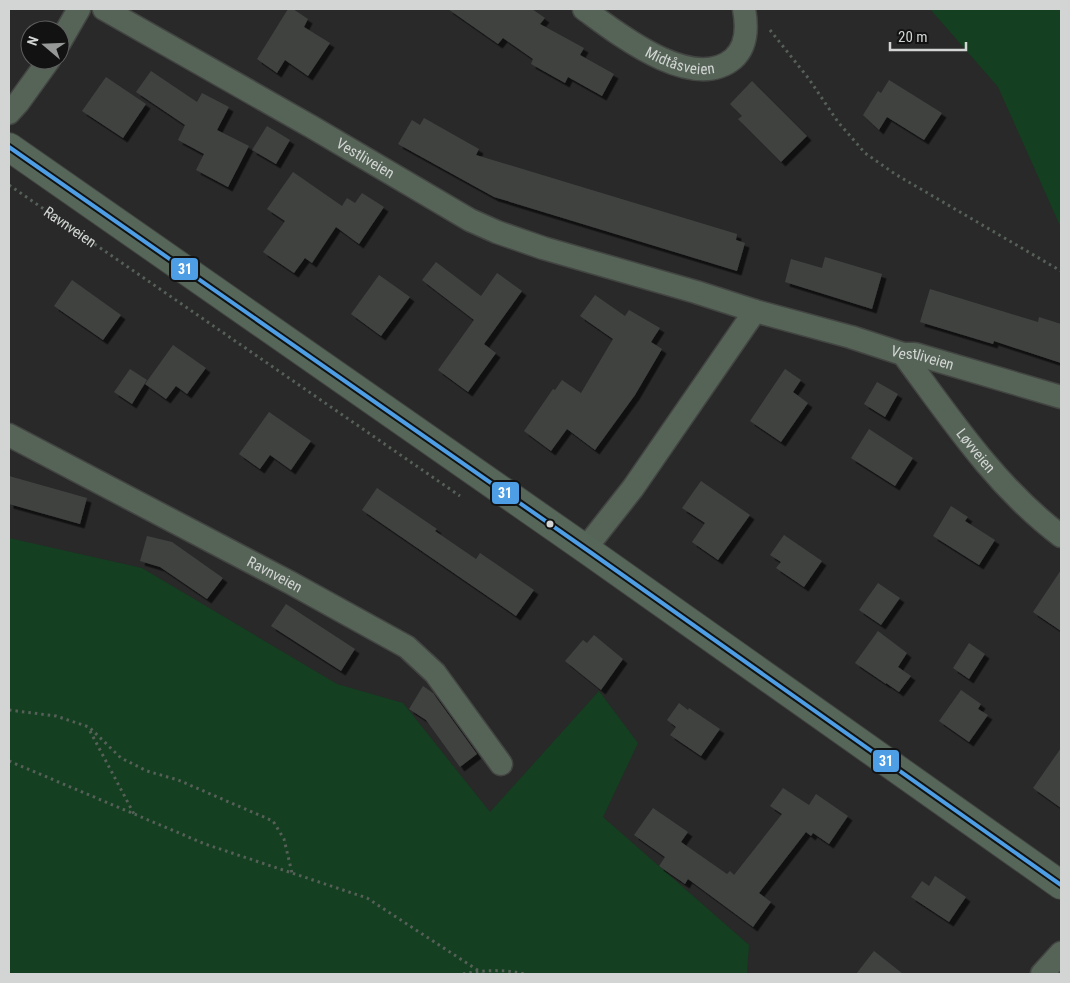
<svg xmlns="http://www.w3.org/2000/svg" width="1070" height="983" viewBox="0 0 1070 983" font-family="'Roboto Condensed',sans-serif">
  <defs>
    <filter id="shadow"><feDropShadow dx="4.5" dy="4.5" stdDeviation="0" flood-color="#0009"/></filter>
  </defs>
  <rect width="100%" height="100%" fill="#282928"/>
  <!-- green -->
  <path fill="#143f20" d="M930,9H1061V228L998,87Z
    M9,538L142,568L337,684L403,703L490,812L599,691L638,743L603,817L749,945L747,974H9Z"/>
  <!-- building -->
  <path fill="#404241" filter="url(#shadow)" d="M288,9H293L308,19L304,27L330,43L308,76L285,60L277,73L257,59Z
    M448,9H532L545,18L540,24L584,48L580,55L614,74L602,96L568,77L565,83L531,64L533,59L503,38L498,44Z
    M151,71L197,102L202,93L229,107L217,130L249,146L228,187L196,170L204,154L178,140L185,125L136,92Z
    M106,77L146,104L123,138L82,111Z
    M889,80L942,113L924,140L887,117L879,130L863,115L878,91L881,93Z
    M752,81L807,136L781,162L738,119L742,116L730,104Z
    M424,118L479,149L476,155L737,234L736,240L745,243L737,271L494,197L398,144L412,120L420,125Z
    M267,126L290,140L276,164L252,150Z
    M293,172L342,206L347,198L355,203L362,193L384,207L359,244L336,227L312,263L305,258L294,273L263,252L285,221L267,209Z
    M825,257L882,274L872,309L785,282L791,259L822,268Z
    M436,262L481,296L497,273L522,291L484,344L496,353L468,392L438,370L474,320L422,280Z
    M379,275L410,297L381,336L351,314Z
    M72,280L121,315L103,340L54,306Z
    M930,289L1038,322L1039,317L1061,324V363L994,341L993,344L920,322Z
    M595,295L625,316L629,310L660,328L651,342L662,349L635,395L595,450L567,429L551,451L524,431L553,389L555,390L562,380L581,393L613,339L580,316Z
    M173,345L206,368L187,394L176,386L166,399L145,384Z
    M130,369L147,380L132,404L114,392Z
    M785,369L801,380L793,392L808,403L781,442L750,421Z
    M877,382L898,394L885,417L864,404Z
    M269,412L311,441L291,470L270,455L260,469L239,454Z
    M869,429L913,458L895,486L851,458Z
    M9,476L87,498L80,524L9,504Z
    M701,481L750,515L718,560L692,542L705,523L682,508Z
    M377,488L437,529L435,531L476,559L480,553L534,590L516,616L362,510Z
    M951,506L968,517L965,521L995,540L979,565L933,536Z
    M784,535L822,561L804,587L776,568L781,562L770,555Z
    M147,536L172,542L223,578L207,599L160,567L140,561Z
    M1061,570V631L1033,612Z
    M878,583L900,598L881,625L859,610Z
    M286,604L355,649L341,671L271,626Z
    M878,631L907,653L898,667L911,676L899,692L886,683V684L855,663Z
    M594,635L623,659L601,690L565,661L583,640L587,643Z
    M969,643L985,654L969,679L953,668Z
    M423,686L433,693L477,754L460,767L426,720L409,709Z
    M961,690L981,704L978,709L988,715L969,742L939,721Z
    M679,703L688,710L689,708L720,729L701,756L670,735L676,727L667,720Z
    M1061,748V808L1033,788Z
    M783,788L809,805L816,794L848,816L829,844L813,833L811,836L806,832L759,893L771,902L753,927L688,879L685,884L659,866L665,857L634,835L653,808L688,832L681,842L727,874L730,871L734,875L782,814L770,806Z
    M935,876L966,897L949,922L911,897L922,881L929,886Z
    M874,951L903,974H856Z"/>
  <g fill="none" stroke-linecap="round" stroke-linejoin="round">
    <!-- street casing -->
    <g stroke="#434543" stroke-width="25">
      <g id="street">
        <path id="s2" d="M104,9L312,127L470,220L497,232L543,248L696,292L755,311L851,337L903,354H915L1061,397"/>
        <path id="s3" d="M584,9C617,33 692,93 733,59C748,46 747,25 744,9"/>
        <path d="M60,42L79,9"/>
        <path d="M9,113L18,103L49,60"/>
        <path id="s4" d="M903,354C951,419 996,487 1061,536"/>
        <path id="s5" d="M9,435L291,583L407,647L435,673L501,764"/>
        <path d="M585,549L633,488L755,311"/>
        <path d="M1042,974L1061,953"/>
      </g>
    </g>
    <!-- secondary casing -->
    <g stroke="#434543" stroke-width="30">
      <path id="secondary" d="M9,147L590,552L1061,885"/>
    </g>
    <!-- path -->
    <g stroke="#566058" stroke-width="3" stroke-dasharray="2.5 4" stroke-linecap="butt">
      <path d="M770,30L809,79L838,122L865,153L895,174L1061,271"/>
      <path id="s1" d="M9,185L460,496"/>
      <path d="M9,710L56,716L89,727L121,758L147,771L178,780L273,821L284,839L292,873"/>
      <path d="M90,731L134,814"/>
      <path d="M9,761L205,844L367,898L479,971L481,974"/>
      <path d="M463,974C483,970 505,969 525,974"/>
    </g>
    <!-- street -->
    <use href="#street" stroke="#566458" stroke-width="22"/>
    <!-- secondary -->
    <use href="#secondary" stroke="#56675a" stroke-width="28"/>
    <!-- bus-1 casing -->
    <g stroke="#111211" stroke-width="8">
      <path id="bus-1" d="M9,147L590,552L1061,885"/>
    </g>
    <!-- bus-1 -->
    <use href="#bus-1" stroke="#4d9ee5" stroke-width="4"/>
  </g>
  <!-- markers -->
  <circle fill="#d2d5d3" stroke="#111211" stroke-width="2" cx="550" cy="524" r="4.5"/>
  <g text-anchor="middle" stroke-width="4" stroke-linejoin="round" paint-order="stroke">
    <!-- street labels -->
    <g font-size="15" fill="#d2d5d3" stroke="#111211">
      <text dy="5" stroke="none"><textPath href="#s3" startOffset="111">Midtåsveien</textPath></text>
      <text dy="5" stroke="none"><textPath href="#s2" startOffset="301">Vestliveien</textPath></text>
      <text dy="5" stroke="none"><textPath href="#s1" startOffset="74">Ravnveien</textPath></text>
      <text dy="5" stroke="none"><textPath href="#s2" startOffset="896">Vestliveien</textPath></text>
      <text dy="5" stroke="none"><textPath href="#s4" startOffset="121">Løvveien</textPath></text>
      <text dy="5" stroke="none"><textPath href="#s5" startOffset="300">Ravnveien</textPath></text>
    </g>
  </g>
  <g stroke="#111211" stroke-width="2">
    <rect x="170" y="257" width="29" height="24" rx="5" fill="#4d9ee5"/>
    <rect x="491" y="481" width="29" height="24" rx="5" fill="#4d9ee5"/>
    <rect x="872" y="749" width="28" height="24" rx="5" fill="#4d9ee5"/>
  </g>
  <g font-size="14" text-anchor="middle" font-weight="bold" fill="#fff">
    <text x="185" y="274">31</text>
    <text x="505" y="498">31</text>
    <text x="886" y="766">31</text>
  </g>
  <!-- border -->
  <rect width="1070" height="983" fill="none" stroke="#d2d5d3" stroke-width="20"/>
  <!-- north arrow -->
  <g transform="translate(45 45) rotate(289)"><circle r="24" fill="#111211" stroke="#5e605f"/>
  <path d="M0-4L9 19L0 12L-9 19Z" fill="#969997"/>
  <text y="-8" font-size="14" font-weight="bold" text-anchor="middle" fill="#d2d5d3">N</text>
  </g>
  <!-- scale -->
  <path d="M890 42v8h76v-8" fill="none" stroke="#d2d5d3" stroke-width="2.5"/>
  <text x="898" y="42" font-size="15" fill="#d2d5d3" stroke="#111211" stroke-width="4" paint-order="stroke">20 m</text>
</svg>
